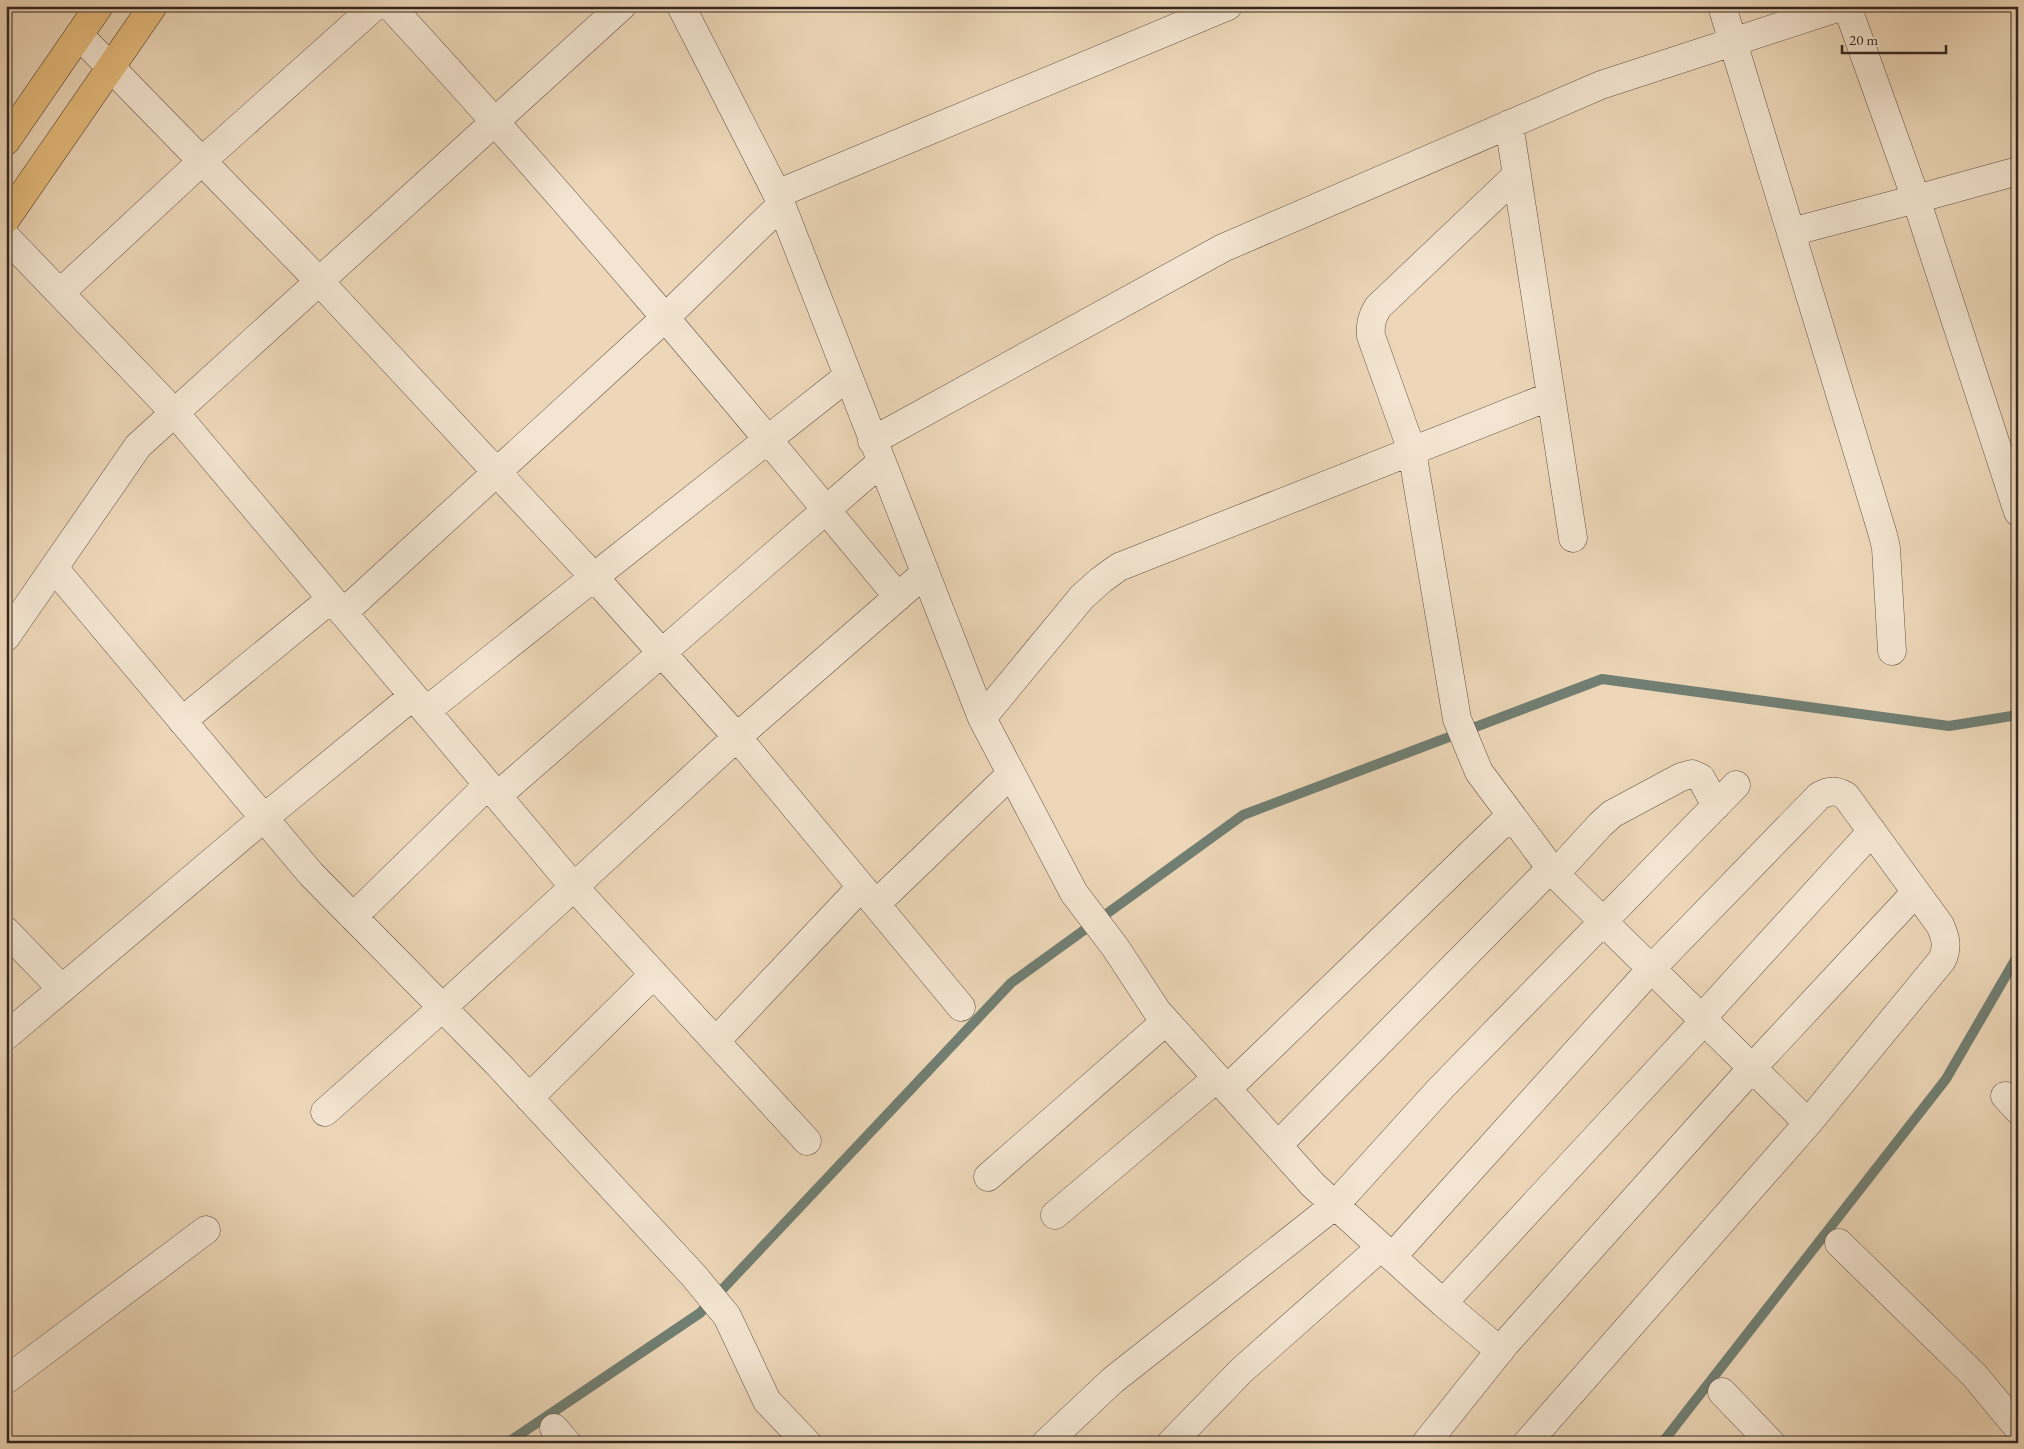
<svg xmlns="http://www.w3.org/2000/svg" width="2024" height="1449" viewBox="0 0 2024 1449" font-family="'EB Garamond',serif">
  <rect width="100%" height="100%" fill="#edd7b8"/>
  <filter id="stains"><feTurbulence type="fractalNoise" baseFrequency=".004" numOctaves="4"/><feColorMatrix values="0 0 0 0 .2 0 0 0 0 .09 0 0 0 0 .02 0 0 0 .5 -.17"/></filter>
  <radialGradient id="worn" r=".72"><stop offset=".6" stop-color="#630" stop-opacity="0"/><stop offset="1" stop-color="#630" stop-opacity=".3"/></radialGradient>
  <g fill="none" stroke-linecap="round" stroke-linejoin="round">
    <!-- stream -->
    <path stroke="#717f73" stroke-width="10" d="M507,1443L700,1313L1011,983L1243,815L1602,679L1949,726L2018,715
      M1662,1443L1946,1079L2018,955"/>
    <!-- minor casing -->
    <g stroke="#625247" stroke-width="29">
      <path id="minor" d="M390,6C566,197 733,396 898,597
        M1722,6L1883,535L1886,548L1892,651
        M79,35L319,281L594,577L847,377
        M1509,124L1573,538
        M1517,175L1378,307C1372,317 1370,324 1371,336L1412,451L1457,719L1479,772L1555,874L1808,1123
        M777,194L982,718L1074,893L1115,947L1157,1011L1313,1185L1443,1303L1500,1351
        M1791,232L1916,199
        M6,237L175,413L574,887L807,1141
        M60,293L202,161L375,6
        M872,441L1223,248L1601,85L1843,6
        M54,568L311,874L497,1063L694,1276L727,1316L767,1401L807,1443
        M343,613L665,318L781,205
        M426,711L594,577L737,737L961,1007
        M982,718L1082,597L1101,580L1119,567L1551,396
        M182,721L331,599
        M497,796L880,463
        M1555,874L1600,825L1612,814L1681,777L1692,774L1701,778L1716,806
        M876,904L1011,774
        M353,917L488,785
        M6,931L62,989
        M1701,1019L1872,831
        M6,1036L264,818L413,696
        M716,1041L861,887
        M1227,1089L1511,815
        M2005,1096L2018,1110
        M529,1098L654,974
        M325,1112L442,1008L737,737L924,574
        M1278,1145L1551,868
        M988,1177L1166,1021
        M1055,1215L1217,1078
        M1839,1243L1975,1376L2018,1428
        M1392,1257L1651,969L1819,796C1830,790 1836,790 1846,796L1940,925C1946,938 1948,947 1942,960L1808,1123L1527,1443
        M1443,1303L1704,1021
        M6,1380L206,1230
        M1722,1392L1771,1443
        M554,1428L567,1443
        M1046,1443L1113,1380L1335,1205L1441,1088L1736,785
        M1171,1443L1242,1370L1381,1247
        M1426,1443L1506,1343L1752,1068L1916,892"/>
    </g>
    <!-- tertiary casing -->
    <g stroke="#625247" stroke-width="29">
      <path id="tertiary" d="M681,6L777,194L1228,6
        M1847,6L1916,199L2018,512
        M1916,199L2018,171
        M6,637L138,446L622,6"/>
    </g>
    <!-- primary casing -->
    <g stroke="#342621" stroke-width="29">
      <path id="primary" d="M6,141L99,6
        M6,219L153,6"/>
    </g>
    <!-- minor -->
    <use href="#minor" stroke="#f3e5d1" stroke-width="28"/>
    <!-- tertiary -->
    <use href="#tertiary" stroke="#f3e5d1" stroke-width="28"/>
    <!-- primary -->
    <use href="#primary" stroke="#e6bc7c" stroke-width="28"/>
  </g>
  <!-- margin -->
  <rect width="2024" height="1449" fill="none" stroke="#edd7b8" stroke-width="25"/>
  <rect x="8" y="8" width="2009" height="1434" fill="none" stroke="#342621" stroke-width="2.5"/>
  <rect x="12" y="12" width="1999" height="1424" fill="none" stroke="#342621"/>
  <!-- scale -->
  <path d="M1842 45v8h104v-8" fill="none" stroke="#342621" stroke-width="2.5"/>
  <text x="1849" y="45" font-size="15" fill="#342621" stroke="#f3e5d1" stroke-width="4" paint-order="stroke">20 m</text>
  <rect width="100%" height="100%" filter="url(#stains)"/>
  <rect width="100%" height="100%" fill="url(#worn)"/>
</svg>
